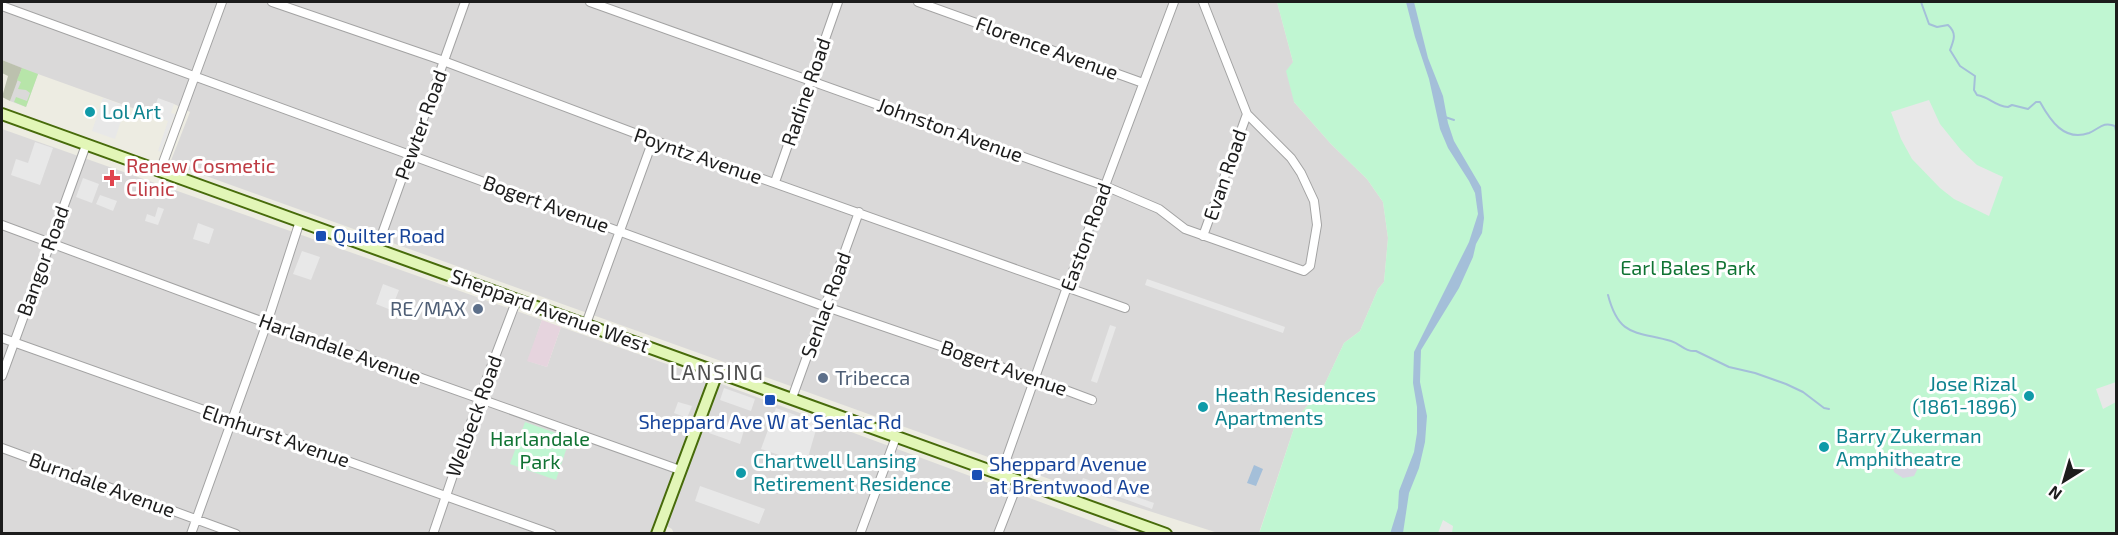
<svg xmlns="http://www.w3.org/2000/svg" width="2118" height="535" viewBox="0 0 2118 535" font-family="'Exo 2',sans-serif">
  <rect width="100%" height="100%" fill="#edece2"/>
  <!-- residential -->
  <path fill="#dad9d9" d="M2,2H1277L1293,62L1294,102L1331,144L1367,179L1383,202L1388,238L1384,282L1378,289L1360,331L1344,343L1322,390L1298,416L1259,533H1218L1055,481L170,163L190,112L174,104L158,99L152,115L38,74L26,107L10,101L21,68L2,60Z
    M2,129L542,320L528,361L547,367L561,327L681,369L1124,533L674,534L672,529L655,520L650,534H2Z"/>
  <!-- industrial -->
  <path fill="#e6d4de" d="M542,320L561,327L547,367L527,361Z"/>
  <!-- construction -->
  <path fill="#bcc1ae" d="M2,60L22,68L10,101L2,97L8,76L2,73Z"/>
  <!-- grass -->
  <path fill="#b7e5a9" d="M22,68L38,74L26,107L14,102L16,97L27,101L30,93L26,90L18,89L21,82L17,80Z"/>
  <!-- park -->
  <path fill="#c0f6d2" d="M1277,2H2116V533L1259,534L1298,416L1322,390L1344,343L1360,331L1378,289L1384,282L1388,238L1383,202L1367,179L1331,144L1294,102L1286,71L1293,62Z
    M525,422L570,438L556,480L510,464Z"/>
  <!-- parking -->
  <path fill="#e8e8e8" d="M103,98L126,106L115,139L92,131Z
    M158,98L174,104L171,113L175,114L161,152L158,151L168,121L152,115Z
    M1929,100L1940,124L1961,150L1977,165L2003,177L1989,216L1954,199L1940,188L1912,159L1901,139L1891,112Z
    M35,142L53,148L40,185L11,175L16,159L28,163Z
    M83,178L99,184L92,203L76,197Z
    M100,195L117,201L113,211L96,204Z
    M158,207L164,209L158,225L145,221L147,214L155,217Z
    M198,223L214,229L209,244L193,239Z
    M302,251L320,257L311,280L293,274Z
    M1147,279L1285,327L1283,333L1145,285Z
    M383,284L399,290L391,310L376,304Z
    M1110,325L1116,327L1097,383L1091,381Z
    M2116,382V402L2103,409L2096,389Z
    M724,388L755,399L751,411L720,400Z
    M678,402L692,406L687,418L674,413Z
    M776,408L818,423L806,464L761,449Z
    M712,422L729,428L730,425L744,430L740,444L709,433Z
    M1083,478L1154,503L1152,509L1081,483Z
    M700,486L765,509L759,524L695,501Z
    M1443,520L1453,526L1452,533H1438Z"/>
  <!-- plaza -->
  <path fill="#d9d6e2" d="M1902,451L1911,452L1917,456L1936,452L1937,454L1919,466L1914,476L1903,478L1894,472L1892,462L1895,455Z"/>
  <!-- water -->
  <path fill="#a4bfd9" d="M1406,2H1414L1428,58L1443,96L1448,123L1454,141L1481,187L1484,218L1482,233L1476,244L1473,257L1459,288L1421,350L1420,382L1427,416L1425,442L1419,468L1409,493L1403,533L1390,534L1398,508L1399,491L1414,452L1417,433V407L1413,383L1414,352L1469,242L1478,214L1475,193L1469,181L1448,148L1440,129L1429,79L1415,37Z
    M1254,465L1263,469L1256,486L1247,483Z"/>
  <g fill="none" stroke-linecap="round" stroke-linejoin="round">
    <!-- stream -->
    <path stroke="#a4bfd9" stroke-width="2" d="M1921,2L1929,24L1937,27L1948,25C1957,33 1954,40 1950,50L1960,66L1975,76L1974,90L1977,95C1990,97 1994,106 2008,107L2012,105L2028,109L2036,102H2040C2050,120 2064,142 2089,133C2099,129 2103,121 2115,126L2116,131
      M1445,117L1454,120
      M1608,295C1619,337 1635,331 1671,341C1681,344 1685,352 1696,351L1729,367L1755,373L1786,384L1803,392L1824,408L1829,409"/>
    <!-- street casing -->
    <g stroke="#a3a3a3" stroke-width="10">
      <path id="street" d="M272,2L438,59L653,140L1125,308
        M590,2L1105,186L1159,209L1185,229L1304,271L1310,266L1317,225L1314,201L1301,173L1291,158L1247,114L1203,2
        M918,2L1143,83
        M2,6L818,304L1036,379L1092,400
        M160,171L222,2
        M775,182L838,2
        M2,225L261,321L680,470
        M1203,236L1247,114
        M377,248L465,2
        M586,324L653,140
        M2,338L552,534
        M2,376L86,145
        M792,398L859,212
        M2,448L236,534
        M1001,474L1067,287L1174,2
        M191,534L267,323L300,221
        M433,534L479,399L517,299
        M860,534L896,437
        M998,534L1019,480"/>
    </g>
    <!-- secondary casing -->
    <g stroke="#476b0a" stroke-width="14">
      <path id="secondary" d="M2,114L1166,534
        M657,534L717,373"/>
    </g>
    <!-- street -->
    <use href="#street" stroke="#fff" stroke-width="8"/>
    <!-- secondary -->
    <use href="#secondary" stroke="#e2f6b7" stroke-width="10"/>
  </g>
  <!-- markers -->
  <g fill="#0f9aa8" stroke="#fff" stroke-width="2">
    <circle cx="90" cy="112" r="6"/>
    <circle cx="2029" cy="396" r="6"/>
    <circle cx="1203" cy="407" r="6"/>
    <circle cx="1824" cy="447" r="6"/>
    <circle cx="741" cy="473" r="6"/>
  </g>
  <path fill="#e0444e" stroke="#fff" stroke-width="2" d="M109 169h6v6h6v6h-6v6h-6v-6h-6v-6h6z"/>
  <g fill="#1a4fb4" stroke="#fff" stroke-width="2">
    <rect x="315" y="230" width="12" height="12" rx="3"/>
    <rect x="764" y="394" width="12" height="12" rx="3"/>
    <rect x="971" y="469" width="12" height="12" rx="3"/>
  </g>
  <g fill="#5c6f8a" stroke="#fff" stroke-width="2">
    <circle cx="478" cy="309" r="6"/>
    <circle cx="823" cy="378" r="6"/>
  </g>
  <g text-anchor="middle" stroke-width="6" stroke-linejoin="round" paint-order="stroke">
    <!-- street labels -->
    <g font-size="20" fill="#1c1c1c" stroke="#fff">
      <text transform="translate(1047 48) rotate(20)" y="7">Florence Avenue</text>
      <text transform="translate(806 92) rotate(-71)" y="7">Radine Road</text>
      <text transform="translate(421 125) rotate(-70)" y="7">Pewter Road</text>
      <text transform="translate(950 130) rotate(20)" y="7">Johnston Avenue</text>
      <text transform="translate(698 156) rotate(19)" y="7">Poyntz Avenue</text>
      <text transform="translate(1225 175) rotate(-71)" y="7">Evan Road</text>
      <text transform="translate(546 204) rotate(20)" y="7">Bogert Avenue</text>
      <text transform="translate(1086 237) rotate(-70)" y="7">Easton Road</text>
      <text transform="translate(43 261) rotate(-70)" y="7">Bangor Road</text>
      <text transform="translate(826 305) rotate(-70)" y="7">Senlac Road</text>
      <text transform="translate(550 311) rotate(20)" y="7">Sheppard Avenue West</text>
      <text transform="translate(340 349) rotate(20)" y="7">Harlandale Avenue</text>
      <text transform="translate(1004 368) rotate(19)" y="7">Bogert Avenue</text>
      <text transform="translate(474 416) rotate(-70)" y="7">Welbeck Road</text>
      <text transform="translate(276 436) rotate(19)" y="7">Elmhurst Avenue</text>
      <text transform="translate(102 485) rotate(20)" y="7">Burndale Avenue</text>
    </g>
    <!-- culture labels -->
    <g font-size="20" fill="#0d838f" stroke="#fff" text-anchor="start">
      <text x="102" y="119">Lol Art</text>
      <text x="2017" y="391" text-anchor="end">Jose Rizal<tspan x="2017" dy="23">(1861-1896)</tspan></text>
      <text x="1215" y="402">Heath Residences<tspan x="1215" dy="23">Apartments</tspan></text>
      <text x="1836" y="443">Barry Zukerman<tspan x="1836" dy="23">Amphitheatre</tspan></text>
      <text x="753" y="468">Chartwell Lansing<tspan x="753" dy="23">Retirement Residence</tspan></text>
    </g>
    <!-- health labels -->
    <g font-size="20" fill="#be3a42" stroke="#fff" text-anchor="start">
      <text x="126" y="173">Renew Cosmetic<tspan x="126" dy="23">Clinic</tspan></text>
    </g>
    <!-- transit labels -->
    <g font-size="20" fill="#164399" stroke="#fff" text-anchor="start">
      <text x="333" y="243">Quilter Road</text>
      <text x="770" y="429" text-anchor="middle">Sheppard Ave W at Senlac Rd</text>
      <text x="989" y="471">Sheppard Avenue<tspan x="989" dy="23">at Brentwood Ave</tspan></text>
    </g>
    <!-- park labels -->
    <g font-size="20" fill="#107333" stroke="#fff">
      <text x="1688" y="275">Earl Bales Park</text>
      <text x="540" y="446">Harlandale<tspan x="540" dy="23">Park</tspan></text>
    </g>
    <!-- service labels -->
    <g font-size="20" fill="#4e5e75" stroke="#fff" text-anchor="end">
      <text x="466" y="316">RE/MAX</text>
      <text x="835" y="385" text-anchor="start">Tribecca</text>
    </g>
    <!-- neighbourhood labels -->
    <g font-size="21" letter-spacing="1.5" fill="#4f4f4f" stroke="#fff">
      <text x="717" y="380">LANSING</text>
    </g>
  </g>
  <!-- border -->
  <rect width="2118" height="535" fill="none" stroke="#1c1c1c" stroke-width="6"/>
  <!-- north arrow -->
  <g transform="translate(2064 481) rotate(217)" stroke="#ffffff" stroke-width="4.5" paint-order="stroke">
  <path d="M0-4.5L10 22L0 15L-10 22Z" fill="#1c1c1c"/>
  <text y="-9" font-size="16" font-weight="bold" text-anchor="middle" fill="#1c1c1c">N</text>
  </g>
</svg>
